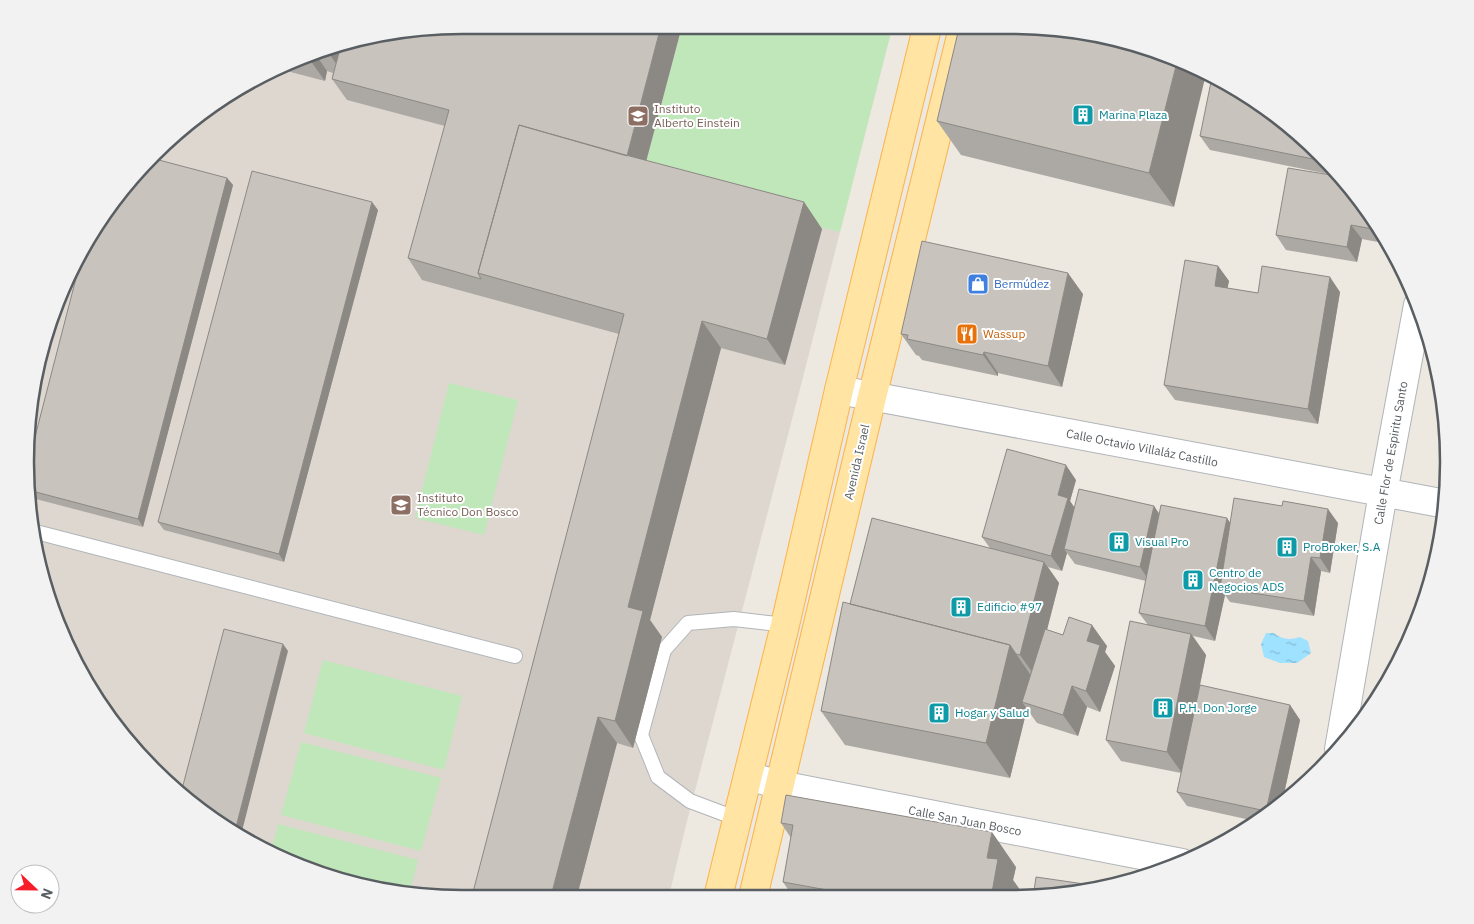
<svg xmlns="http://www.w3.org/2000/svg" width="1474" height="924" viewBox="0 0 1474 924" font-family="'IBM Plex Sans',sans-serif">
  <defs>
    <pattern id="water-ripples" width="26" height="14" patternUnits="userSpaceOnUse" patternTransform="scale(1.25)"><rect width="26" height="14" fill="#9ee2ff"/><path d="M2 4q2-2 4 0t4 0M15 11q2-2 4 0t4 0" fill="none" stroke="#84bad2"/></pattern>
  </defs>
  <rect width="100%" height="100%" fill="#ede8e0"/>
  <!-- education -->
  <path fill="#ddd7cf" d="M462,25L892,28L801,385L686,825L669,896L405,895L295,866L196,809L99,705L40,575L26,434L48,321L115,196L219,99L322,48Z"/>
  <!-- green -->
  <path fill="#c0e7ba" d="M682,26L892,28L840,232L641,181Z
    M449,383L518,400L484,535L415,518Z
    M323,660L462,696L444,770L304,733Z
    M301,742L441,778L421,851L281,815Z
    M278,824L418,860L409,895L295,866L271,852Z"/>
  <!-- water -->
  <path fill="url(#water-ripples)" d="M1266,633H1274C1282,640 1290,640 1300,637L1308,641L1311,653L1297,663H1280L1264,657L1261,644Z"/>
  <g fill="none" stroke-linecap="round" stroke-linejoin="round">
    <!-- service casing -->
    <g stroke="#b1b5b9" stroke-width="16">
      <path id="service" d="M36,532L515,656
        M738,819L690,801L658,777L641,735L664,650L688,623L734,619L785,625"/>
    </g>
    <!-- minor casing -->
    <g stroke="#b1b5b9" stroke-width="30">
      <path id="minor" d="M839,390L1446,504
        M1339,749L1383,493L1418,305
        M748,776L780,785L1182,863"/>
    </g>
    <!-- primary casing -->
    <g stroke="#fcb24a" stroke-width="30">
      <path id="primary" d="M718,897L785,625L839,390L927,28
        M753,897L872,397L963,28"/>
    </g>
    <!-- service -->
    <use href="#service" stroke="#fff" stroke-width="14"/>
    <!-- minor -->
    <use href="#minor" stroke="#fff" stroke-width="28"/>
    <!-- primary -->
    <use href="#primary" stroke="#ffe4a3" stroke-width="28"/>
  </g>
  <!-- wall -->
  <path fill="#aca8a3" d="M1069,29L1174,207L961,155L937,121Z
    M322,48L646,161L804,202L822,229L785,365L721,348L650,620L662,637L633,748L617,743L577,896L619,334L422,280L408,258L445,126L347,100L332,79L333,73L327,71L325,81L279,69Z
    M1278,115L1341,174L1385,235L1383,243L1362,239L1357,262L1286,250L1276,235L1333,175L1210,150L1200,136Z
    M227,178L233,185L143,527L32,498L29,460Z
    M378,210L284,562L164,530L158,522Z
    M1218,266L1229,281L1227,288L1258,293L1340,292L1318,424L1175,400L1164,385Z
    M1083,294L1062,387L998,373V376L922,360L919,356L916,355L901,334Z
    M1076,480L1070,501L1074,507L1154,506L1159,514L1230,523H1338L1330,573L1321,571L1314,616L1230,602L1225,595L1215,641L1193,636L1206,655L1190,734L1290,705L1300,720L1282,803L1255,821L1187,806L1177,792L1181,773L1121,761L1106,740L1148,625L1139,613L1146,581L1075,564L1067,553L1062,571L1048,567L1059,583L1047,630L1063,635L1107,646L1105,652L1115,666L1100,712L1087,707L1078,736L1037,723L1027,709L1010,778L845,745L821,711L850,604L990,548L982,537Z
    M781,823L1016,867L1013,880L1023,894L1022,898L793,897L783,882L791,838Z"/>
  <!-- shaded-wall -->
  <path fill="#8c8884" d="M661,26H682L641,181L626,160Z
    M353,43L345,76L330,55L332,46Z
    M314,52L327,71L325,81L310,60L311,53Z
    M1178,58L1206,74L1174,207L1149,173Z
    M227,178L233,185L143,527L138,519Z
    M372,202L378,210L284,562L279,554Z
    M804,202L822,229L785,365L767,339Z
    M1374,221L1385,235L1383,243L1373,229Z
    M1351,225L1362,239L1357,262L1347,247Z
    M1218,266L1229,281L1225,301L1215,286Z
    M1068,273L1083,294L1062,387L1048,366Z
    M1330,277L1340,292L1318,424L1308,409Z
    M59,302L32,401L48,321Z
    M702,321L721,348L650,620L662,637L633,748L615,721L628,607Z
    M984,352L998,373V376L983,355Z
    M1066,465L1076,480L1070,501L1078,513L1064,549L1067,553L1062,571L1051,556L1058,495Z
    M1154,506L1164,521L1150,582L1140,567Z
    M1328,509L1338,523L1330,573L1320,558Z
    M1227,518L1237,533L1220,588L1225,595L1215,641L1205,626Z
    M1311,557L1321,571L1314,616L1304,601Z
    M1044,562L1059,583L1035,676L1020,655Z
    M1092,625L1107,646L1105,652L1115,666L1100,712L1086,691L1087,641Z
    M1191,634L1206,655L1182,773L1167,752Z
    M283,644L288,651L241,835L235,831Z
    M1010,645L1034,680L1022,702L1027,709L1010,778L986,743Z
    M1072,686L1087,707L1078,736L1063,715Z
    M1290,705L1300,720L1282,803L1267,813L1266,811Z
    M598,717L617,743L577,896H551Z
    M992,832L1016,867L1013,880L1023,894L1022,898H991L987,858Z"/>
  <!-- building -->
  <path fill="#c8c3bd" stroke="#8c8884" d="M462,25L661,26L627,156L519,125L478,273L481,279L408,258L449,110L332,79L341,45Z
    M959,28L1069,29L1178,58L1149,173L937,121Z
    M332,46L330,55L316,51L322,48Z
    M311,53L310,60L302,58Z
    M1212,77L1278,115L1328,162L1200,136Z
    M519,125L622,154L804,202L767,339L702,321L628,607L643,611L615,721L598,717L551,896H472L624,314L478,273Z
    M155,159L227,178L138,519L32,491L29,460L81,259L115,196Z
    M1288,168L1343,177L1374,221L1373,229L1351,225L1347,247L1276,235Z
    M252,171L372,202L279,554L158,522Z
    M922,241L1068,273L1048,366L984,352L983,355L907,339L908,335L901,334Z
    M1185,260L1218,266L1215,286L1258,293L1262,266L1330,277L1308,409L1164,385Z
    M1007,449L1066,465L1058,495L1068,498L1051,556L982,537Z
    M1079,489L1154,506L1140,567L1064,549Z
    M1234,498L1282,506L1283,501L1328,509L1320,558L1311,557L1304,601L1220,588Z
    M1161,505L1227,518L1205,626L1139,613Z
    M872,518L1044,562L1020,655L1016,654L1010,645L850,604Z
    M843,602L1010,645L986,743L821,711Z
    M1069,617L1092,625L1087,641L1100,645L1086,691L1072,686L1063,715L1022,702L1045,629L1063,635Z
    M1130,621L1191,634L1167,752L1106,740Z
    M224,629L283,644L235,831L196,809L181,793Z
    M1200,685L1290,705L1266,811L1177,792Z
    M786,795L992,832L987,858L998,859L991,898L866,897L783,882L793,825L781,823Z
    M1036,877L1105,887L1041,898H1033Z"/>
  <!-- icons -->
  <defs>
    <g id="building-square" transform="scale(1.125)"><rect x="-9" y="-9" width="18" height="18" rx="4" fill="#0f9aa8" stroke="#fff"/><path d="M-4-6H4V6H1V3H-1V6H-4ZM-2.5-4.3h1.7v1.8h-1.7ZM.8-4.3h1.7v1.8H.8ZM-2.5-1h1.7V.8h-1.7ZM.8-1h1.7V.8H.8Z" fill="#fff"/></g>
    <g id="school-square" transform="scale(1.125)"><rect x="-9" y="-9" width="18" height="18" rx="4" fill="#8d6e63" stroke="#fff"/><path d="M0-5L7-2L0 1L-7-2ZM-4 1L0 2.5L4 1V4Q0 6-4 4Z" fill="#fff"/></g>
    <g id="shop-square" transform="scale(1.125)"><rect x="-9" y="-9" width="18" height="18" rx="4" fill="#3f7fe0" stroke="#fff"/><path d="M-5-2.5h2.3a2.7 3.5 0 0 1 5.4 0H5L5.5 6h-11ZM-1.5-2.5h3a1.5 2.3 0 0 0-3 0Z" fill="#fff"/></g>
    <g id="restaurant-square" transform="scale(1.125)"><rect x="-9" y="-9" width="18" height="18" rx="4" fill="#e8710a" stroke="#fff"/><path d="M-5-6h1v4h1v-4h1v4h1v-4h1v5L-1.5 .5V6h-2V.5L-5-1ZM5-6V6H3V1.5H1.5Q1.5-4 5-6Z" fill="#fff"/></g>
  </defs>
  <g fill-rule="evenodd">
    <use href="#building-square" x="1083" y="115"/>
    <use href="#school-square" x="638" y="116"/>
    <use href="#shop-square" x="978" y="284"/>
    <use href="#restaurant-square" x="967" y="334"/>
    <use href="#school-square" x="401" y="505"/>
    <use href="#building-square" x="1119" y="542"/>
    <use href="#building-square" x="1287" y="547"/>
    <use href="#building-square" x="1193" y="580"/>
    <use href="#building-square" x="961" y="607"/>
    <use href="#building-square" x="1163" y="708"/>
    <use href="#building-square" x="939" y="713"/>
  </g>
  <g text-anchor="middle" stroke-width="4" stroke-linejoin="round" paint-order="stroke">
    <!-- education labels -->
    <g font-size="12" fill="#785e54" stroke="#fff" text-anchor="start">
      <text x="654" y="113">Instituto<tspan x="654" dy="14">Alberto Einstein</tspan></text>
      <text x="417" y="502">Instituto<tspan x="417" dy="14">Técnico Don Bosco</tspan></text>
    </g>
    <!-- culture labels -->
    <g font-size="12" fill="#0d838f" stroke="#fff" text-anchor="start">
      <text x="1099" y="119">Marina Plaza</text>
      <text x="1135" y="546">Visual Pro</text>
      <text x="1303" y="551">ProBroker, S.A</text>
      <text x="1209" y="577">Centro de<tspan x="1209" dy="14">Negocios ADS</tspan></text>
      <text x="977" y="611">Edificio #97</text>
      <text x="1179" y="712">P.H. Don Jorge</text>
      <text x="955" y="717">Hogar y Salud</text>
    </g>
    <!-- shop labels -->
    <g font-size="12" fill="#366cbe" stroke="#fff" text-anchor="start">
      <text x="994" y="288">Bermúdez</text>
    </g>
    <!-- food labels -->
    <g font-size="12" fill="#c56008" stroke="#fff" text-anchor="start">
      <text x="983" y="338">Wassup</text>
    </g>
    <!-- street labels -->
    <g font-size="12" fill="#595e62" stroke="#fff">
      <text transform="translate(1142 448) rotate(11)" y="4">Calle Octavio Villaláz Castillo</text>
      <text transform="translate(1391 453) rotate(-80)" y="4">Calle Flor de Espiritu Santo</text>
      <text transform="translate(857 462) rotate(-77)" y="4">Avenida Israel</text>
      <text transform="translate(965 821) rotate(11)" y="4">Calle San Juan Bosco</text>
    </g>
  </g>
  <!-- crop -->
  <path d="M0 0H1474V924H0ZM462 34H1012A428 428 0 0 1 1440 462V462A428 428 0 0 1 1012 890H462A428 428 0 0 1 34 462V462A428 428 0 0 1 462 34Z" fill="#f2f2f2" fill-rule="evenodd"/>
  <path fill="none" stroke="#595e62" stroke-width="2.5" d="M462 34H1012A428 428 0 0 1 1440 462V462A428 428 0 0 1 1012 890H462A428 428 0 0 1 34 462V462A428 428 0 0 1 462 34Z"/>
  <!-- north arrow -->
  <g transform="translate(35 889) rotate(112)"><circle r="24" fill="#ffffff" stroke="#bdbfc0"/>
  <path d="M0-4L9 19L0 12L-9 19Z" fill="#f61d29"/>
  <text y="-8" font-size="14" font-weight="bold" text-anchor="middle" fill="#595e62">N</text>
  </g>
</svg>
